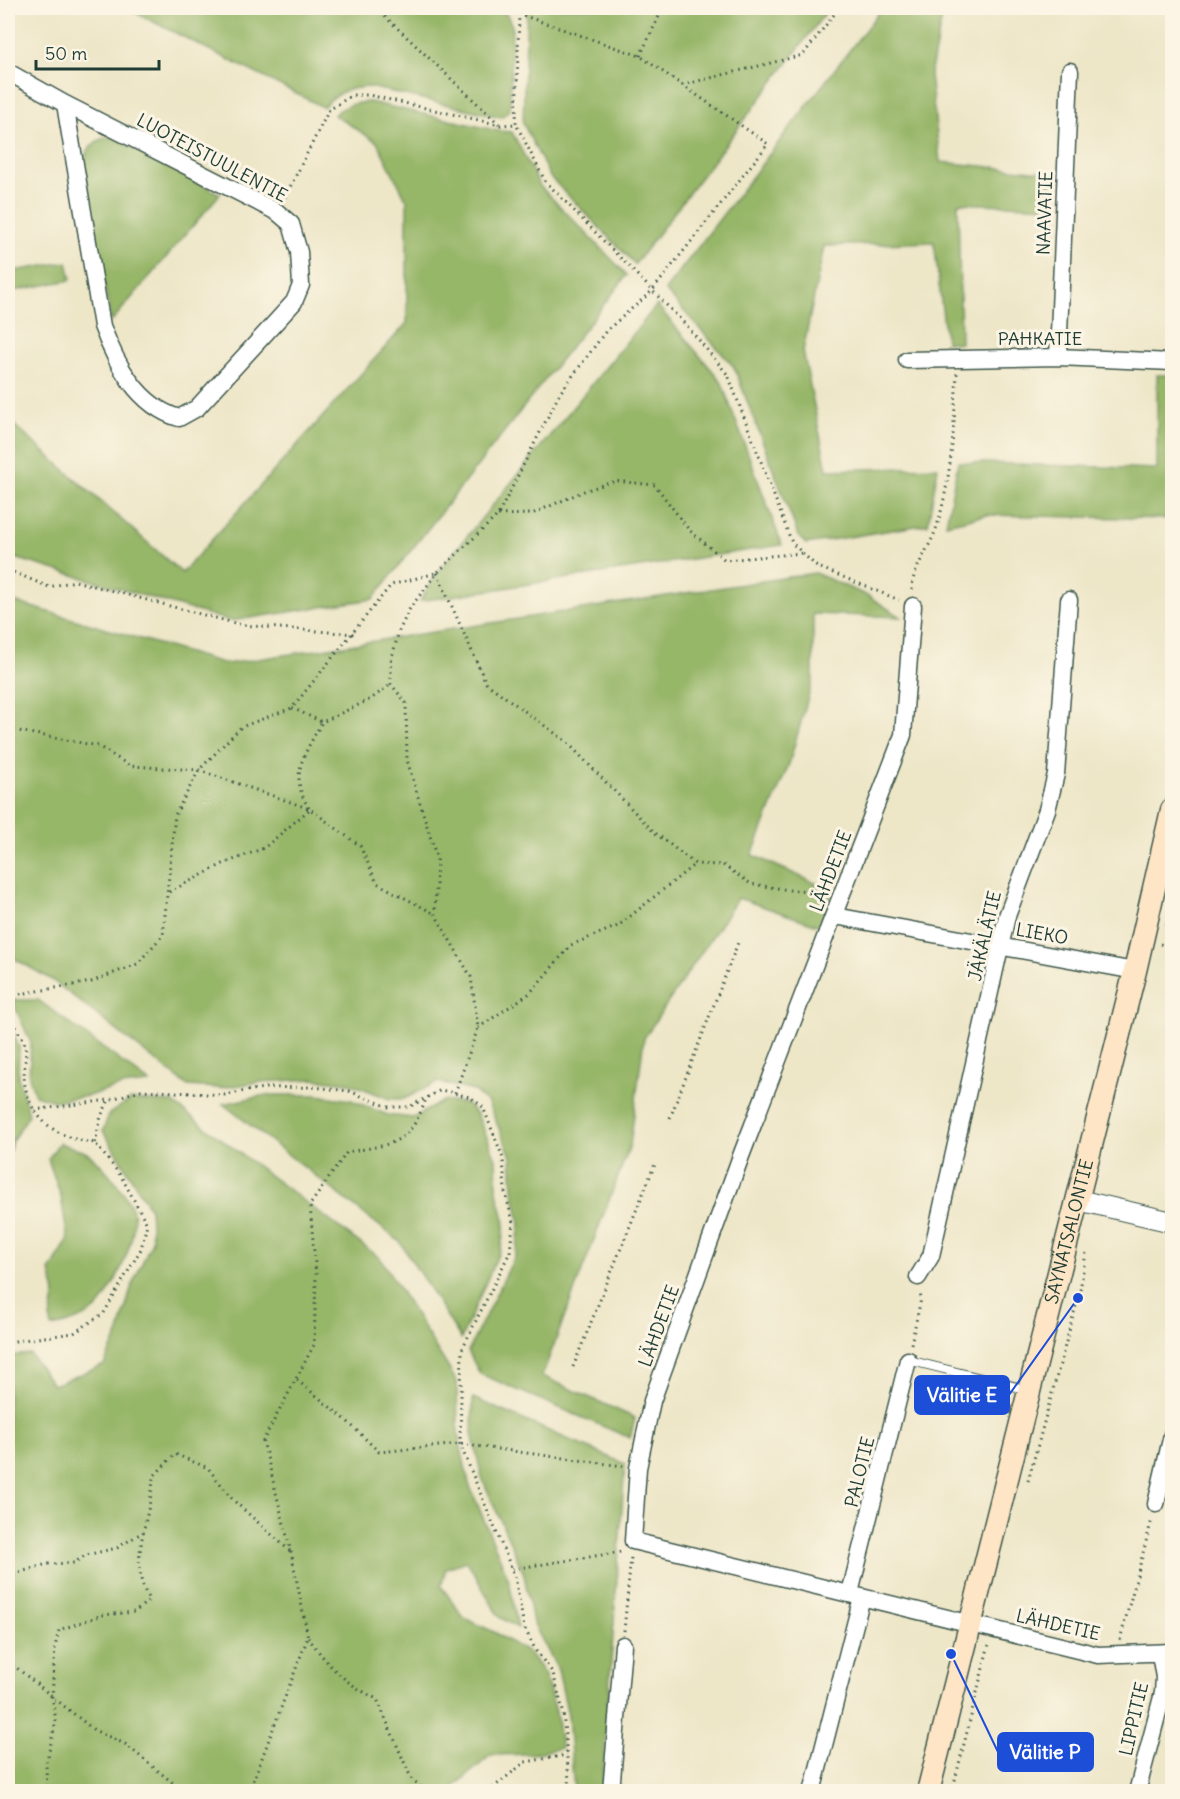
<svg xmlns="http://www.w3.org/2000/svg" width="1180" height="1799" viewBox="0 0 1180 1799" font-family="Delius,sans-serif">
  <rect width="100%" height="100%" fill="#fcf5e5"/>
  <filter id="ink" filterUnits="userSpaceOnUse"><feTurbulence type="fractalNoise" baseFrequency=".0167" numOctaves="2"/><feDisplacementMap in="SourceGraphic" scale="12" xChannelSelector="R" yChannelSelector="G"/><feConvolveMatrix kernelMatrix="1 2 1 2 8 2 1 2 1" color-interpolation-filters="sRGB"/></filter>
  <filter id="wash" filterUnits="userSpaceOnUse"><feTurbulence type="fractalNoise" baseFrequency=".008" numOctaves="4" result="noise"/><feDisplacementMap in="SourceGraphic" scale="24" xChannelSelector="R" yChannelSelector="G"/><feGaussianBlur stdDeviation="1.35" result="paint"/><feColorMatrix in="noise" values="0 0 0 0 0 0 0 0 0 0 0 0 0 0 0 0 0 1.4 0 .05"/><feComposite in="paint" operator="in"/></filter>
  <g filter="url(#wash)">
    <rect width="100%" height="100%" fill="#ede6c7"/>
    <!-- forest -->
    <path fill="#96b668" stroke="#5a7a4e" stroke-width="1.5" d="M126,8H497L507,15L512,26L510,110L501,117L370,87C348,88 338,91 323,107Z
      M527,8H829L635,264L550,177L523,123Z
      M882,8H944L930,75L940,162L1053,173L1051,207L958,203L961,343L946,342L934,242L824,246L803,351L827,470L938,467L928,524L806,544L799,537L734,367L665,290Z
      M1171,8H1172V347H1171Z
      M370,102L499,131L512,132L540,186L627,275L373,599L230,621L8,556V395L15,426L182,573L407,323V201L377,142L334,115C346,104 354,103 370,102Z
      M110,136L220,194L111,322L83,165C86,148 93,141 110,136Z
      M67,262L71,280L8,292V272Z
      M657,305L721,381L782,545L420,601L437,573Z
      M1157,375H1172V519L986,515L946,524L958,462L1157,469Z
      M815,573L868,596L901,617L813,614V680L789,764L752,855L833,891L820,926L738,898L644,1038L630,1145L542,1376L635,1418L630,1438L480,1374L468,1351L516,1254L520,1223L513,1190L511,1156L488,1103L474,1091L438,1082L404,1099H390L349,1083L313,1079L260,1082L220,1088L188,1086L52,980L8,955V600L226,664Z
      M12,1000H38L150,1083L121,1086L88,1096L54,1101L35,1095L29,1077L31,1043Z
      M8,1021L19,1047L18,1077L29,1115L12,1141L8,1159Z
      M266,1095H316L351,1100L388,1115L413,1118L443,1101L466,1103L477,1114L496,1159L497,1192L505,1223L501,1248L461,1339L400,1242L223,1104Z
      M130,1100L172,1102L381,1259L457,1382L458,1434L469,1484L509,1580L518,1628L499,1617L467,1561L446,1568L441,1586L464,1618L496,1633L530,1654L545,1675L556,1712L561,1748L532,1754L491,1755L449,1791H8V1356L30,1354L53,1385L104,1365L119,1332L132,1285L152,1241L150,1209L103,1131L109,1114Z
      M59,1143C67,1146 77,1148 85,1152C101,1161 125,1192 132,1209C141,1232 113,1294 95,1310C82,1320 68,1324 52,1327L50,1318L55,1293L50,1271L68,1240L61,1197L48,1159Z
      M473,1398L625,1464L602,1791H574L568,1715L558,1670L533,1623L524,1574L482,1478L472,1433Z"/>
  </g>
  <g filter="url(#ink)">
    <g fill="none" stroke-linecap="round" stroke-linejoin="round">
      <!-- service casing -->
      <g stroke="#3e564a" stroke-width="10">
        <path id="service" d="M908,1360L1029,1390"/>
      </g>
      <!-- minor casing -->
      <g stroke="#3e564a" stroke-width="19">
        <path id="minor" d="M8,72L65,104L277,212L291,224L299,252L301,285L294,302L197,408L179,418C138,406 116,364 102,326L65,104
          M1058,357L1070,71
          M907,360L1058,357L1172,362
          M913,606L903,735L741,1156L652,1401L638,1468L633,1541L1098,1655L1172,1652
          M835,916L1135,971
          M918,1277L931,1256L1007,916L1047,810L1056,774L1069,600
          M1156,1504L1172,1435
          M850,1593L908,1360
          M611,1792L623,1645
          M812,1792L862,1597
          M1137,1792L1163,1693L1164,1677L1160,1654"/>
      </g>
      <!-- tertiary casing -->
      <g stroke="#3e564a" stroke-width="22">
        <path id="tertiary" d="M1078,1200L1172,1222"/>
      </g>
      <!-- secondary casing -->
      <g stroke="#3e564a" stroke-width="25">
        <g id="secondary">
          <path id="s1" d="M928,1792L1135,971L1172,810"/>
        </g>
      </g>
      <!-- path -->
      <path stroke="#3e564a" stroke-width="3" stroke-dasharray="1.5 4.5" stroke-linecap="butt" d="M376,8L499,124
        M522,8L519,14L516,124L545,181L688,327L728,375L792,543L816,566L899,600
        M640,56L663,8
        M682,85L803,55L839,8
        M285,197L329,110L352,95H369L500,125L516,124
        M498,515L532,514L584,491L615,481L655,485L689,530L725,560L803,553
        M8,570L49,587L75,581L242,625L354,634
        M437,573L486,683L567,742L654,832L695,864L723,865L751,884L789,890L825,891
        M912,590C911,570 931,547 937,526C952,477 954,424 957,373
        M292,708L322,722L371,699L391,684
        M8,729L98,746L130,766L199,770L310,809L360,846L377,883L435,914
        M309,808C287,774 306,753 322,722
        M169,892L223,864L264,848L310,809
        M1166,926L1172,911
        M1160,944L1172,947
        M8,996L91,982L137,964L163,935L175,815L199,770L241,727L292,708L391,585L436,573
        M8,1017C13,1025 23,1036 25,1045C27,1054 24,1067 24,1077C27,1118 57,1139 95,1143L121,1176L147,1224L141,1249L104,1313L74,1333L8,1342
        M478,1028L530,993L571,945L618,926L695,864
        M455,1093L478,1028L471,977L435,914L437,859L407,760L406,703L391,684V661L399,631L410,608L437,573L498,515L560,393L606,331L652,291L768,144L640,56L519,14L511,8
        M34,1110L109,1100
        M670,1118L739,940
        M95,1143L101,1116L109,1100L141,1090L224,1095L263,1088L313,1087L349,1091L389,1107H409L441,1090L470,1097L483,1107L503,1158L505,1192L513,1222L510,1252L462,1349L460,1444L515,1577L524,1627L536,1651L553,1673L563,1711L570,1792
        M911,1344L921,1299L920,1292
        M573,1367L655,1164
        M297,1380L346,1420L379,1452L460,1444L623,1466
        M1028,1481L1080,1291L1086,1252
        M512,1569L621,1552
        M8,1576L47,1564L74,1563L86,1555L117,1548L143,1532
        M624,1631L631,1557
        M308,1637C329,1667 343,1682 377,1699L411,1778L426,1792
        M1120,1640L1152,1519
        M8,1661L94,1730L125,1744L184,1792
        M47,1792L46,1765L56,1720L52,1697L55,1647L59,1630L102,1615L135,1612L149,1600C146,1593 142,1586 141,1578C134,1550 152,1508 153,1477L175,1454L208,1468L233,1500L290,1551
        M249,1792L308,1637L291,1552L263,1441L314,1345L316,1275L310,1205L347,1152C392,1144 409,1146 426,1099
        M488,1792L525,1762L567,1755
        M952,1792L989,1644"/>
      <!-- service -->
      <use href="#service" stroke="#fff" stroke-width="8"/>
      <!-- minor -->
      <use href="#minor" stroke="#fff" stroke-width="16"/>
      <!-- tertiary -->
      <use href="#tertiary" stroke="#fff" stroke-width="20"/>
      <!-- secondary -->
      <use href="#secondary" stroke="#fde5c5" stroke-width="22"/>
    </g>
  </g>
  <g text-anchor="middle" stroke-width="6" stroke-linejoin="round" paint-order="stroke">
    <!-- street labels -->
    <g font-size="18" fill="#1f3d34" stroke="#fcf5e5">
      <text transform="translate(212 158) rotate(28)" y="6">LUOTEISTUULENTIE</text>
      <text transform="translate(1045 213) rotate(-88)" y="6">NAAVATIE</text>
      <text x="1040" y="345">PAHKATIE</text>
      <text transform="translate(831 871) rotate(-69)" y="6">LÄHDETIE</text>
      <text transform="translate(1042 934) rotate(10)" y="6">LIEKO</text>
      <text transform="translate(985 936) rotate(-77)" y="6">JÄKÄLÄTIE</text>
      <text dy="6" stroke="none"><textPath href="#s1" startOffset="578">SÄYNÄTSALONTIE</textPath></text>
      <text transform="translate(659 1326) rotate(-70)" y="6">LÄHDETIE</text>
      <text transform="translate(860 1472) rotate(-76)" y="6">PALOTIE</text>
      <text transform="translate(1058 1625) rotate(13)" y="6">LÄHDETIE</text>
      <text transform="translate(1134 1719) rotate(-77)" y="6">LIPPITIE</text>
    </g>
  </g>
  <!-- callouts -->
  <path fill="none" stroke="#1d4ed8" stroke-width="2" d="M1078 1298L1009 1395M951 1654L998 1752"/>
  <g fill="#1d4ed8" stroke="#fcf5e5" stroke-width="2">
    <circle cx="1078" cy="1298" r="6"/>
    <circle cx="951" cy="1654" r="6"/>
  </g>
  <g fill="#1d4ed8" stroke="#1d4ed8" stroke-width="2">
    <rect x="915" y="1376" width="94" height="38" rx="6"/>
    <rect x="998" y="1733" width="95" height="38" rx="6"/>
  </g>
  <g font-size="20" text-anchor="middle" font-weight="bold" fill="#fff">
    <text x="962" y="1402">Välitie E</text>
    <text x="1045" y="1759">Välitie P</text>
  </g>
  <!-- margin -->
  <rect width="1180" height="1799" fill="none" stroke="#fcf5e5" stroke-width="30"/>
  <!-- scale -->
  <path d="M36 60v9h123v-9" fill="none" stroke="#1f3d34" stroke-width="3"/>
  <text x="45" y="60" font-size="18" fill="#1f3d34" stroke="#fcf5e5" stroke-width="4.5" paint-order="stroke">50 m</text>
</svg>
